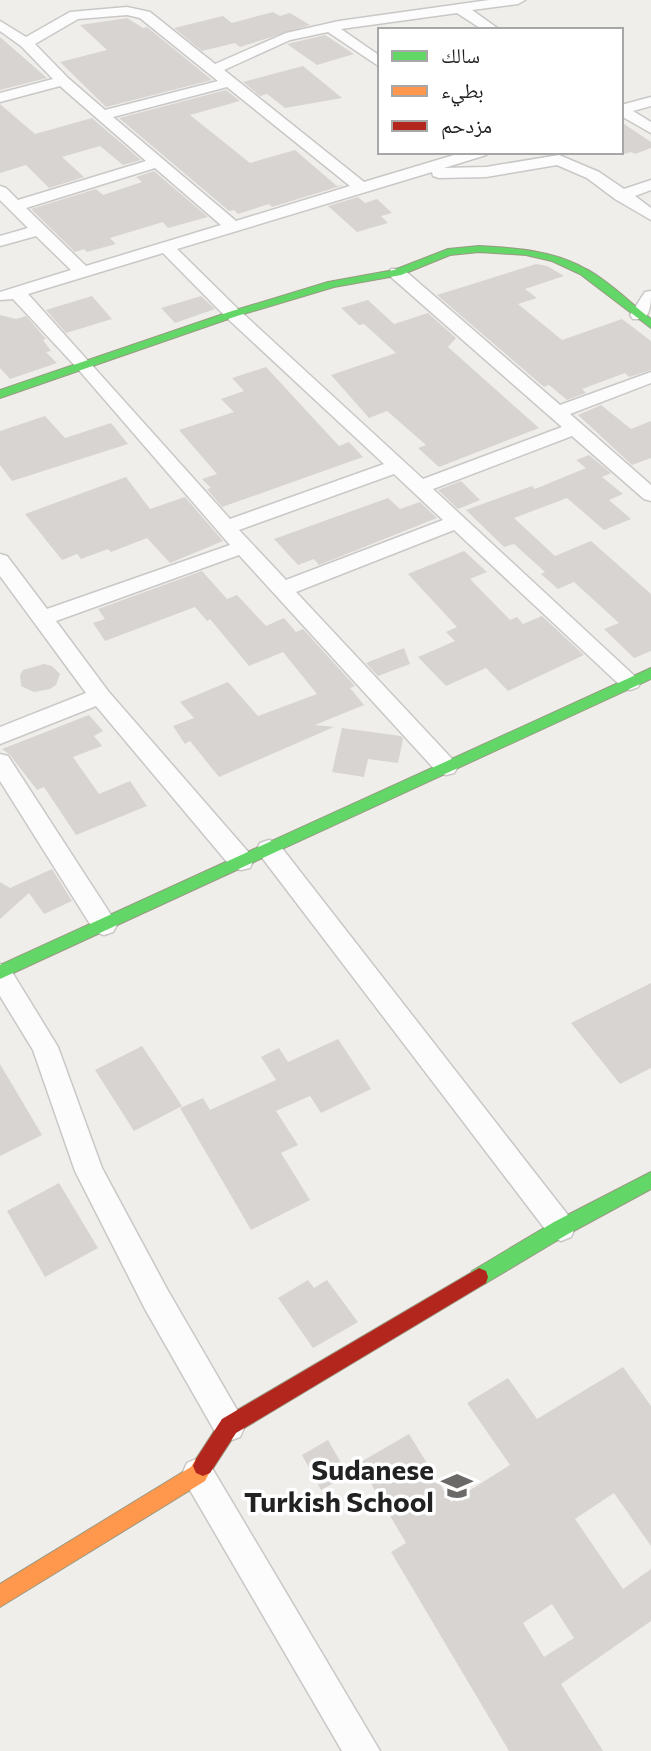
<svg xmlns="http://www.w3.org/2000/svg" width="651" height="1751" viewBox="0 0 651 1751" font-family="Commissioner,'Noto Naskh Arabic',sans-serif">
  <rect width="100%" height="100%" fill="#f0eeeb"/>
  <!-- building -->
  <path fill="#d7d4d2" fill-rule="evenodd" d="M273,12L280,16L290,13L310,25L240,47L235,43L202,51L174,28L223,16L232,23Z
    M127,18L143,28L147,27L212,80L106,107L60,62L107,50L80,25Z
    M325,35L354,54L317,65L287,44Z
    M0,37L47,78L0,90Z
    M303,66L342,98L285,108L267,94L260,96L243,82Z
    M226,90L240,101L190,115L250,163L295,150L337,186L344,185L272,207L269,204L238,214L234,210L229,211L119,118Z
    M0,104L35,134L92,118L141,160L123,165L100,146L62,157L84,177L49,188L26,165L0,173Z
    M621,122L651,142V148L635,154L631,152L621,155Z
    M154,171L208,217L168,228L163,222L110,238L116,244L87,252L84,249L75,252L31,209L96,189L103,195L142,182L136,177Z
    M358,197L365,203L377,199L392,213L381,216L388,223L357,232L328,206Z
    M536,264L547,266L564,276L525,289L537,298L518,304L562,340L622,319L651,341V370L629,377L625,373L582,389L586,393L567,400L549,385L544,387L437,295Z
    M92,296L112,319L66,333L46,310Z
    M201,296L215,309L175,323L161,308Z
    M368,300L394,324L428,313L456,338L448,347L539,428L439,467L418,448L426,445L387,411L369,418L331,375L396,353L364,324L359,325L341,308Z
    M0,315L16,319L26,316L46,339L43,340L51,351L46,352L57,363L10,379L0,368Z
    M266,367L339,446L349,442L363,457L222,507L207,489L211,488L202,479L217,474L179,430L234,412L221,399L244,391L232,378Z
    M601,405L631,429L651,421V458L632,465L578,415Z
    M45,416L65,438L111,423L128,444L12,481L0,465V431Z
    M589,455L611,473L602,477L623,494L609,500L631,519L604,530L567,498L514,518L555,556L591,541L651,594V651L634,658L604,629L619,623L574,582L558,589L541,574L545,572L514,544L504,547L466,510L532,486L535,489L586,468L576,460Z
    M126,477L150,509L185,497L223,541L170,563L147,538L111,552L108,549L81,559L77,554L62,560L25,514Z
    M461,481L480,500L458,509L438,490Z
    M388,498L400,509L420,502L437,518L319,565L314,559L298,565L274,539Z
    M464,551L487,572L470,579L510,620L517,617L523,624L542,616L584,655L508,691L486,668L446,686L418,657L455,641L446,632L457,627L408,574Z
    M202,571L227,599L237,595L266,626L284,618L296,632L303,629L355,686L350,688L364,705L315,725L334,727L219,777L190,741L185,744L173,726L194,718L180,702L228,682L258,716L317,694L283,652L249,666L210,619L207,621L195,607L105,641L93,623L105,619L98,609Z
    M404,648L410,664L378,676L366,663Z
    M44,664L52,666L60,674L56,685L50,689L34,692L21,686L20,675L23,670Z
    M89,715L103,731L94,736L102,746L73,757L99,794L130,781L147,806L76,835L44,787L37,790L10,755L2,749Z
    M342,728L401,736L403,739L398,763L368,759L364,777L332,772Z
    M52,869L72,901L44,914L29,893L0,919V882L10,888Z
    M651,983V1068L620,1084L571,1023Z
    M338,1039L371,1089L321,1113L310,1096L276,1111L298,1145L281,1153L310,1200L251,1230L180,1108L203,1098L210,1110L276,1080L261,1057L279,1048L288,1062Z
    M142,1046L182,1106L134,1131L95,1070Z
    M0,1064L42,1135L0,1156Z
    M59,1183L98,1248L45,1277L7,1211Z
    M308,1280L314,1288L327,1280L358,1322L313,1348L278,1298Z
    M623,1367L651,1406V1546L614,1493L575,1519L623,1589L651,1569V1621L561,1684L603,1751H509L391,1552L406,1543L359,1463L409,1434L451,1502L510,1465L467,1403L508,1378L537,1419ZM552,1604L574,1638L544,1657L523,1623Z
    M328,1440L348,1475L321,1490L302,1455Z"/>
  <g fill="none" stroke-linecap="round" stroke-linejoin="round">
    <!-- street casing -->
    <g stroke="#c9c8c7" stroke-width="3">
      <path id="street" d="M489,0H525L518,4L472,10L500,30H483L457,13L341,29L380,56V67L328,32L290,40L224,70L364,182L464,152H489L486,155L444,168L486,167L559,155L599,172L624,189L651,180V190L635,196L651,208V220L615,199L587,178L557,165L486,177L439,178L433,176L432,172L177,249L239,310L423,479L562,427L391,277L389,273L391,269H403L560,405L651,372V383L570,414L651,485V501L644,499L572,436L433,489L641,682L638,687L630,690L622,687L454,530L296,592L454,761L458,767L454,773L446,775L438,773L239,555L56,621L108,691L250,854L253,861L250,868L241,870L232,868L96,706L0,744V727L86,693L0,576V554L7,556L47,609L230,545L78,369L13,299L0,300V292L71,270L36,236L0,246V236L28,228L0,200V186L6,188L18,200L146,161L60,86L0,102V93L53,79L21,46L0,31V21L26,37L70,12L127,7L150,12L215,64L286,33L339,21ZM127,15L140,18L218,81L105,110L68,78L35,44L78,19ZM227,87L350,186L236,221L113,117ZM155,168L221,225L86,266L26,208ZM163,253L227,318L384,464L230,519L28,294ZM394,474L443,520L286,580L239,530Z
        M651,97V106L633,111L651,122V133L621,116V105Z
        M651,291C651,302 651,309 645,319H633L630,315L645,292Z
        M0,754L8,756L113,918L117,925L113,932L104,935L95,932L0,781Z
        M269,840L278,843L571,1219L575,1228L571,1237L561,1241L551,1237L260,855L257,849L260,843Z
        M0,964L9,967L58,1047L102,1168L167,1289L240,1415L245,1426L240,1437L229,1441L218,1437L145,1309L75,1171L33,1050L0,996Z
        M198,1458L209,1463L380,1751H342L187,1485L182,1474L187,1463Z"/>
    </g>
    <!-- fast casing -->
    <g stroke="#999a82" stroke-width="2">
      <path id="fast" d="M479,246C516,248 552,250 586,269C609,281 630,303 651,319V328L580,274L552,261L526,255L479,252L450,255L401,275L334,287L237,316L0,398V390L229,312L328,282L394,270L448,249Z
        M651,668V679L0,979V965Z
        M651,1172V1189L568,1234L486,1283L479,1286L472,1283L470,1277L472,1271L554,1222Z"/>
    </g>
    <!-- slow casing -->
    <g stroke="#999a82" stroke-width="2">
      <path id="slow" d="M203,1456L210,1459L213,1466L205,1481L0,1607V1584L191,1467L196,1459Z"/>
    </g>
    <!-- jam casing -->
    <g stroke="#999a82" stroke-width="2">
      <path id="jam" d="M479,1268L486,1271L488,1277L486,1283L236,1433L210,1473L203,1476L196,1473L193,1466L196,1459L222,1419Z"/>
    </g>
    <!-- street -->
    <use href="#street" fill="#fdfcfc" fill-rule="evenodd"/>
    <!-- fast -->
    <use href="#fast" fill="#63d668" fill-rule="evenodd"/>
    <!-- slow -->
    <use href="#slow" fill="#ff974d" fill-rule="evenodd"/>
    <!-- jam -->
    <use href="#jam" fill="#b3261e" fill-rule="evenodd"/>
  </g>
  <!-- icons -->
  <defs>
    <g id="school-bare" transform="scale(2.415)"><path d="M0-5L7-2L0 1L-7-2ZM-4 1L0 2.5L4 1V4Q0 6-4 4Z" fill="#6a6968" stroke="#fff" stroke-width="2.5" paint-order="stroke"/></g>
  </defs>
  <g fill-rule="evenodd">
    <use href="#school-bare" x="457" y="1486"/>
  </g>
  <g text-anchor="middle" stroke-width="7" stroke-linejoin="round" paint-order="stroke">
    <!-- near-poi labels -->
    <g font-size="28" font-weight="bold" fill="#222" stroke="#fff" text-anchor="end">
      <text x="434" y="1480">Sudanese<tspan x="434" dy="32">Turkish School</tspan></text>
    </g>
  </g>
  <!-- legend -->
  <rect x="378" y="28" width="245" height="126" fill="#ffffff" stroke="#a7a7a7" stroke-width="2"/>
  <rect x="392" y="51" width="35" height="10" fill="#63d668" stroke="#a7a7a7" stroke-width="2"/>
  <text x="441" y="63" font-size="21" fill="#222222">سالك</text>
  <rect x="392" y="86" width="35" height="10" fill="#ff974d" stroke="#a7a7a7" stroke-width="2"/>
  <text x="441" y="98" font-size="21" fill="#222222">بطيء</text>
  <rect x="392" y="121" width="35" height="10" fill="#b3261e" stroke="#a7a7a7" stroke-width="2"/>
  <text x="441" y="133" font-size="21" fill="#222222">مزدحم</text>
</svg>
